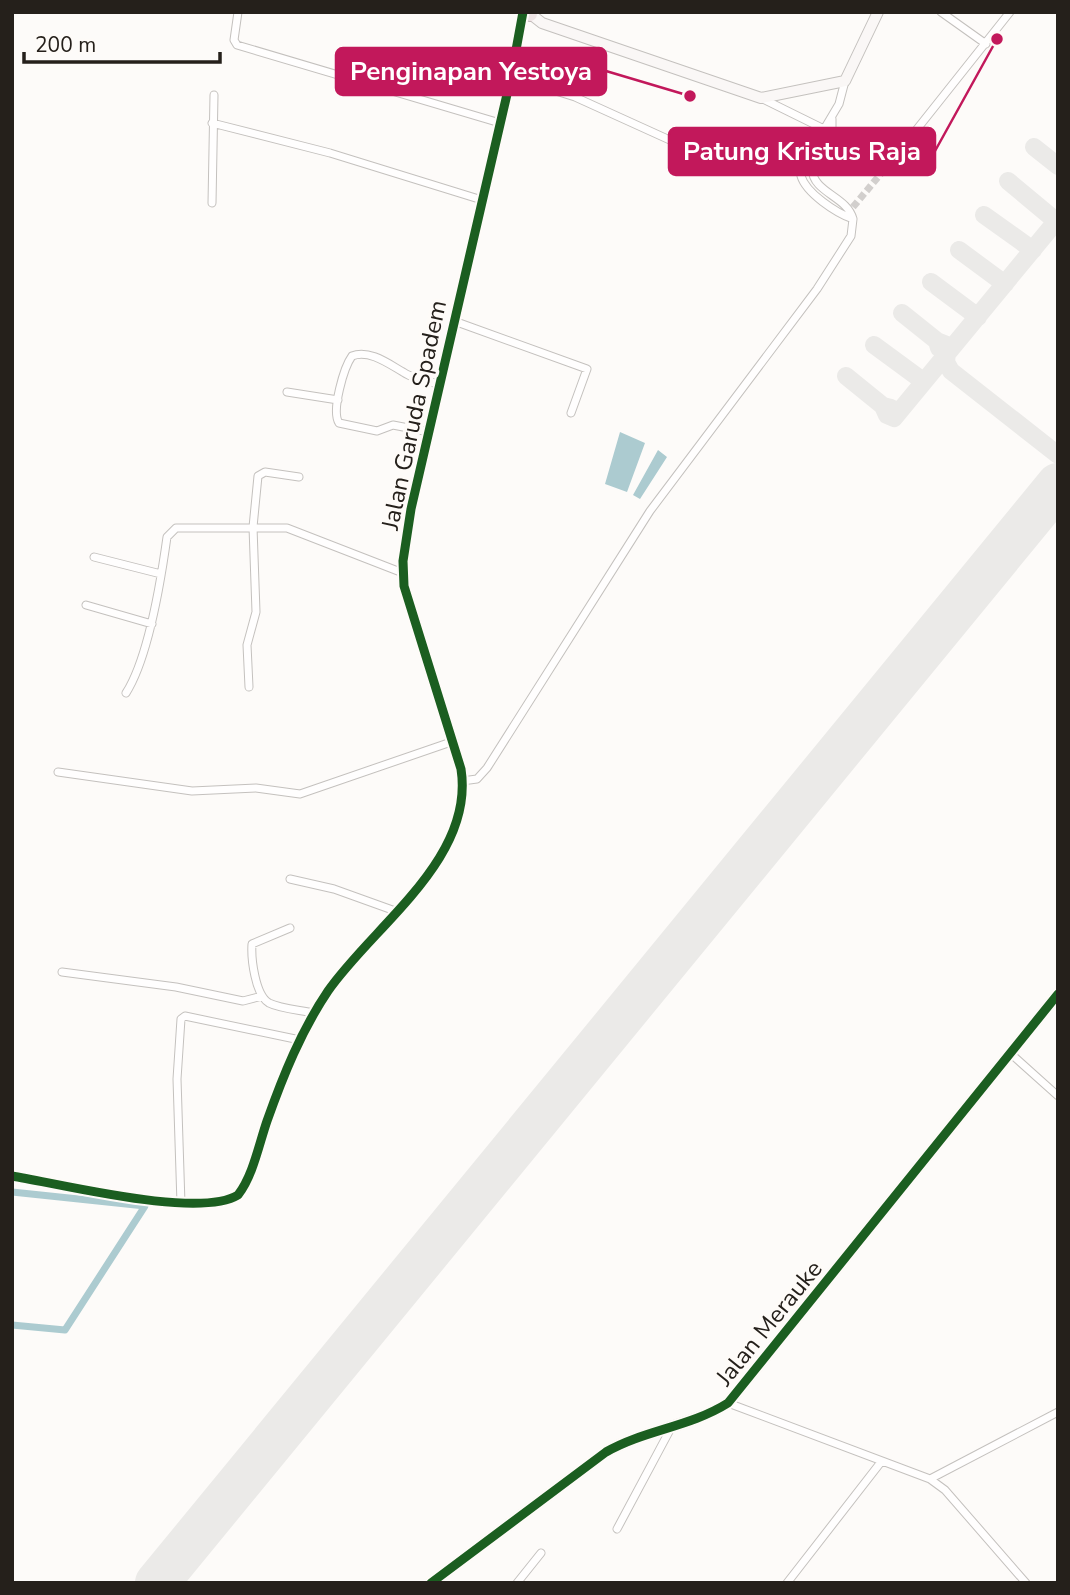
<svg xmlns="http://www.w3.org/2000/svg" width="1070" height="1595" viewBox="0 0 1070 1595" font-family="'Nunito Sans',sans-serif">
  <rect width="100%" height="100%" fill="#fdfbf9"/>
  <!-- water -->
  <path fill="#accbd0" d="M620,432L645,443L627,492L605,484Z
    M658,450L667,457L640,499L633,495Z"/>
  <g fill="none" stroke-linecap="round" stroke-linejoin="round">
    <!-- canal -->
    <path stroke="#accbd0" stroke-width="7" d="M12,1192L145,1206L65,1330L12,1325"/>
    <!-- taxiway -->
    <path stroke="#ebeae8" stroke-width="18" d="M1034,147L1058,166
      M1008,181L1056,221
      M984,215L1033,250
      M959,250L1005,284
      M931,282L978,317
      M902,313L937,341L947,345
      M937,341L939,348L947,352L946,362L951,371L1058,455
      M874,345L923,381
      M846,376L883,406L891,408
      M883,406L887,415L894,418L1058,219"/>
    <!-- runway -->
    <path stroke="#ebeae8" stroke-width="44" d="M157,1583L1058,485"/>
    <!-- street-tunnel -->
    <path stroke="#d2cfcd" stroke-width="7" stroke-dasharray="7 3.5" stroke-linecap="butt" d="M853,207L894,158"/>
    <!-- street casing -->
    <g stroke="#c4c1be" stroke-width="9">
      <path id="street" d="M238,12L234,40L237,45L500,123
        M941,12L986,44
        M511,77L575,97L727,166
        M761,98L828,131
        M832,119V132L812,169C813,193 847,196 853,219C836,213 806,193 801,176L804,163L839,104L845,81
        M212,123L330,153L482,200
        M894,158L1010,12
        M212,203L214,95
        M454,321L587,369L571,413
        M287,392L338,400
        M429,432L393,425L377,431L339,423C331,411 344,367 352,356C369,349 389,364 403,372C412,378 429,382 440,384
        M94,557L161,574
        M86,605L152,624
        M249,687L247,645L256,612L253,527L258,476L265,472L299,477
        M126,693C149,657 161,580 167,537L176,528H287L403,573
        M58,772L192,791L256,788L300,794L454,741
        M462,781L477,779L487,768L650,511L817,289L851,236L853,219
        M290,879L334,889L398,912
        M290,928L252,944C251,958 255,995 269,1003C281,1009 301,1010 314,1013
        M62,972L176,987L243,1001L262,996
        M1010,1053L1058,1096
        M12,1176C61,1184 199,1219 238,1195C253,1176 259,1144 267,1121C283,1076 301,1031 328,991C373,926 475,859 461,769L404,586L403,561L411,509L511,77L523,12
        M181,1204L177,1079L181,1019L185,1016L300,1040
        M728,1403L930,1479L945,1490L1026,1583
        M930,1479L1058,1412
        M617,1529L671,1428
        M517,1583L541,1553
        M787,1583L881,1462"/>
    </g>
    <!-- secondary casing -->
    <g stroke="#c4c1be" stroke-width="12">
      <path id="secondary" d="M528,12L542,23L761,98L845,81L878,12
        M431,1583L606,1452C644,1430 690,1427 728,1403L1058,994"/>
    </g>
    <!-- highway casing -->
    <g stroke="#c4b7b8" stroke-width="16">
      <path id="highway" d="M530,14V12"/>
    </g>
    <!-- street -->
    <use href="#street" stroke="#fffefe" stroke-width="7"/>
    <!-- secondary -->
    <use href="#secondary" stroke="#faf7f6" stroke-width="10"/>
    <!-- highway -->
    <use href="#highway" stroke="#efe4e5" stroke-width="14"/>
    <!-- cycleway casing -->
    <g stroke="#fefbf8" stroke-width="13">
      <path id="cycleway" d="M12,1176C61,1184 199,1219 238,1195C253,1176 259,1144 267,1121C283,1076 301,1031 328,991C373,926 475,859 461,769L404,586L403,561L411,509L511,77L523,12
        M431,1583L606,1452C644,1430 690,1427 728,1403L1058,994"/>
    </g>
    <!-- cycleway -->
    <use href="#cycleway" stroke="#1b5e20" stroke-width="9"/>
  </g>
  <g text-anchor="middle" stroke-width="7" stroke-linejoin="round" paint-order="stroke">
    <!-- street labels -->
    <g font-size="24" fill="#25201b" stroke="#fefbf8">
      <text transform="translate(414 415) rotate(-78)" y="8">Jalan Garuda Spadem</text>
      <text transform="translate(769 1323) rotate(-51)" y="8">Jalan Merauke</text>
    </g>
  </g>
  <!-- callouts -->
  <path fill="none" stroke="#c2185b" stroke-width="2.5" d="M690 96L606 71M997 39L935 151"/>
  <g fill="#c2185b" stroke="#fefbf8" stroke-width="2.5">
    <circle cx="690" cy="96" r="7"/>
    <circle cx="997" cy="39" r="7"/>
  </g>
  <g fill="#c2185b" stroke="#c2185b" stroke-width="2.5">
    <rect x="336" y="48" width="270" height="47" rx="7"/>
    <rect x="669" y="128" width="266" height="47" rx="7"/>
  </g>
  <g font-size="26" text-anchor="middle" font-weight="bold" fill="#fff">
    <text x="471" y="80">Penginapan Yestoya</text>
    <text x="802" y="160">Patung Kristus Raja</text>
  </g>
  <!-- border -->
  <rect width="1070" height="1595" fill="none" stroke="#25201b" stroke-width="28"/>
  <!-- scale -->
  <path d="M24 52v10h196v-10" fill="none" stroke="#25201b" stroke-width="3.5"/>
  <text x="35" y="52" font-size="21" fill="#25201b" stroke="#fefbf8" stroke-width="5" paint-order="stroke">200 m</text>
</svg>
